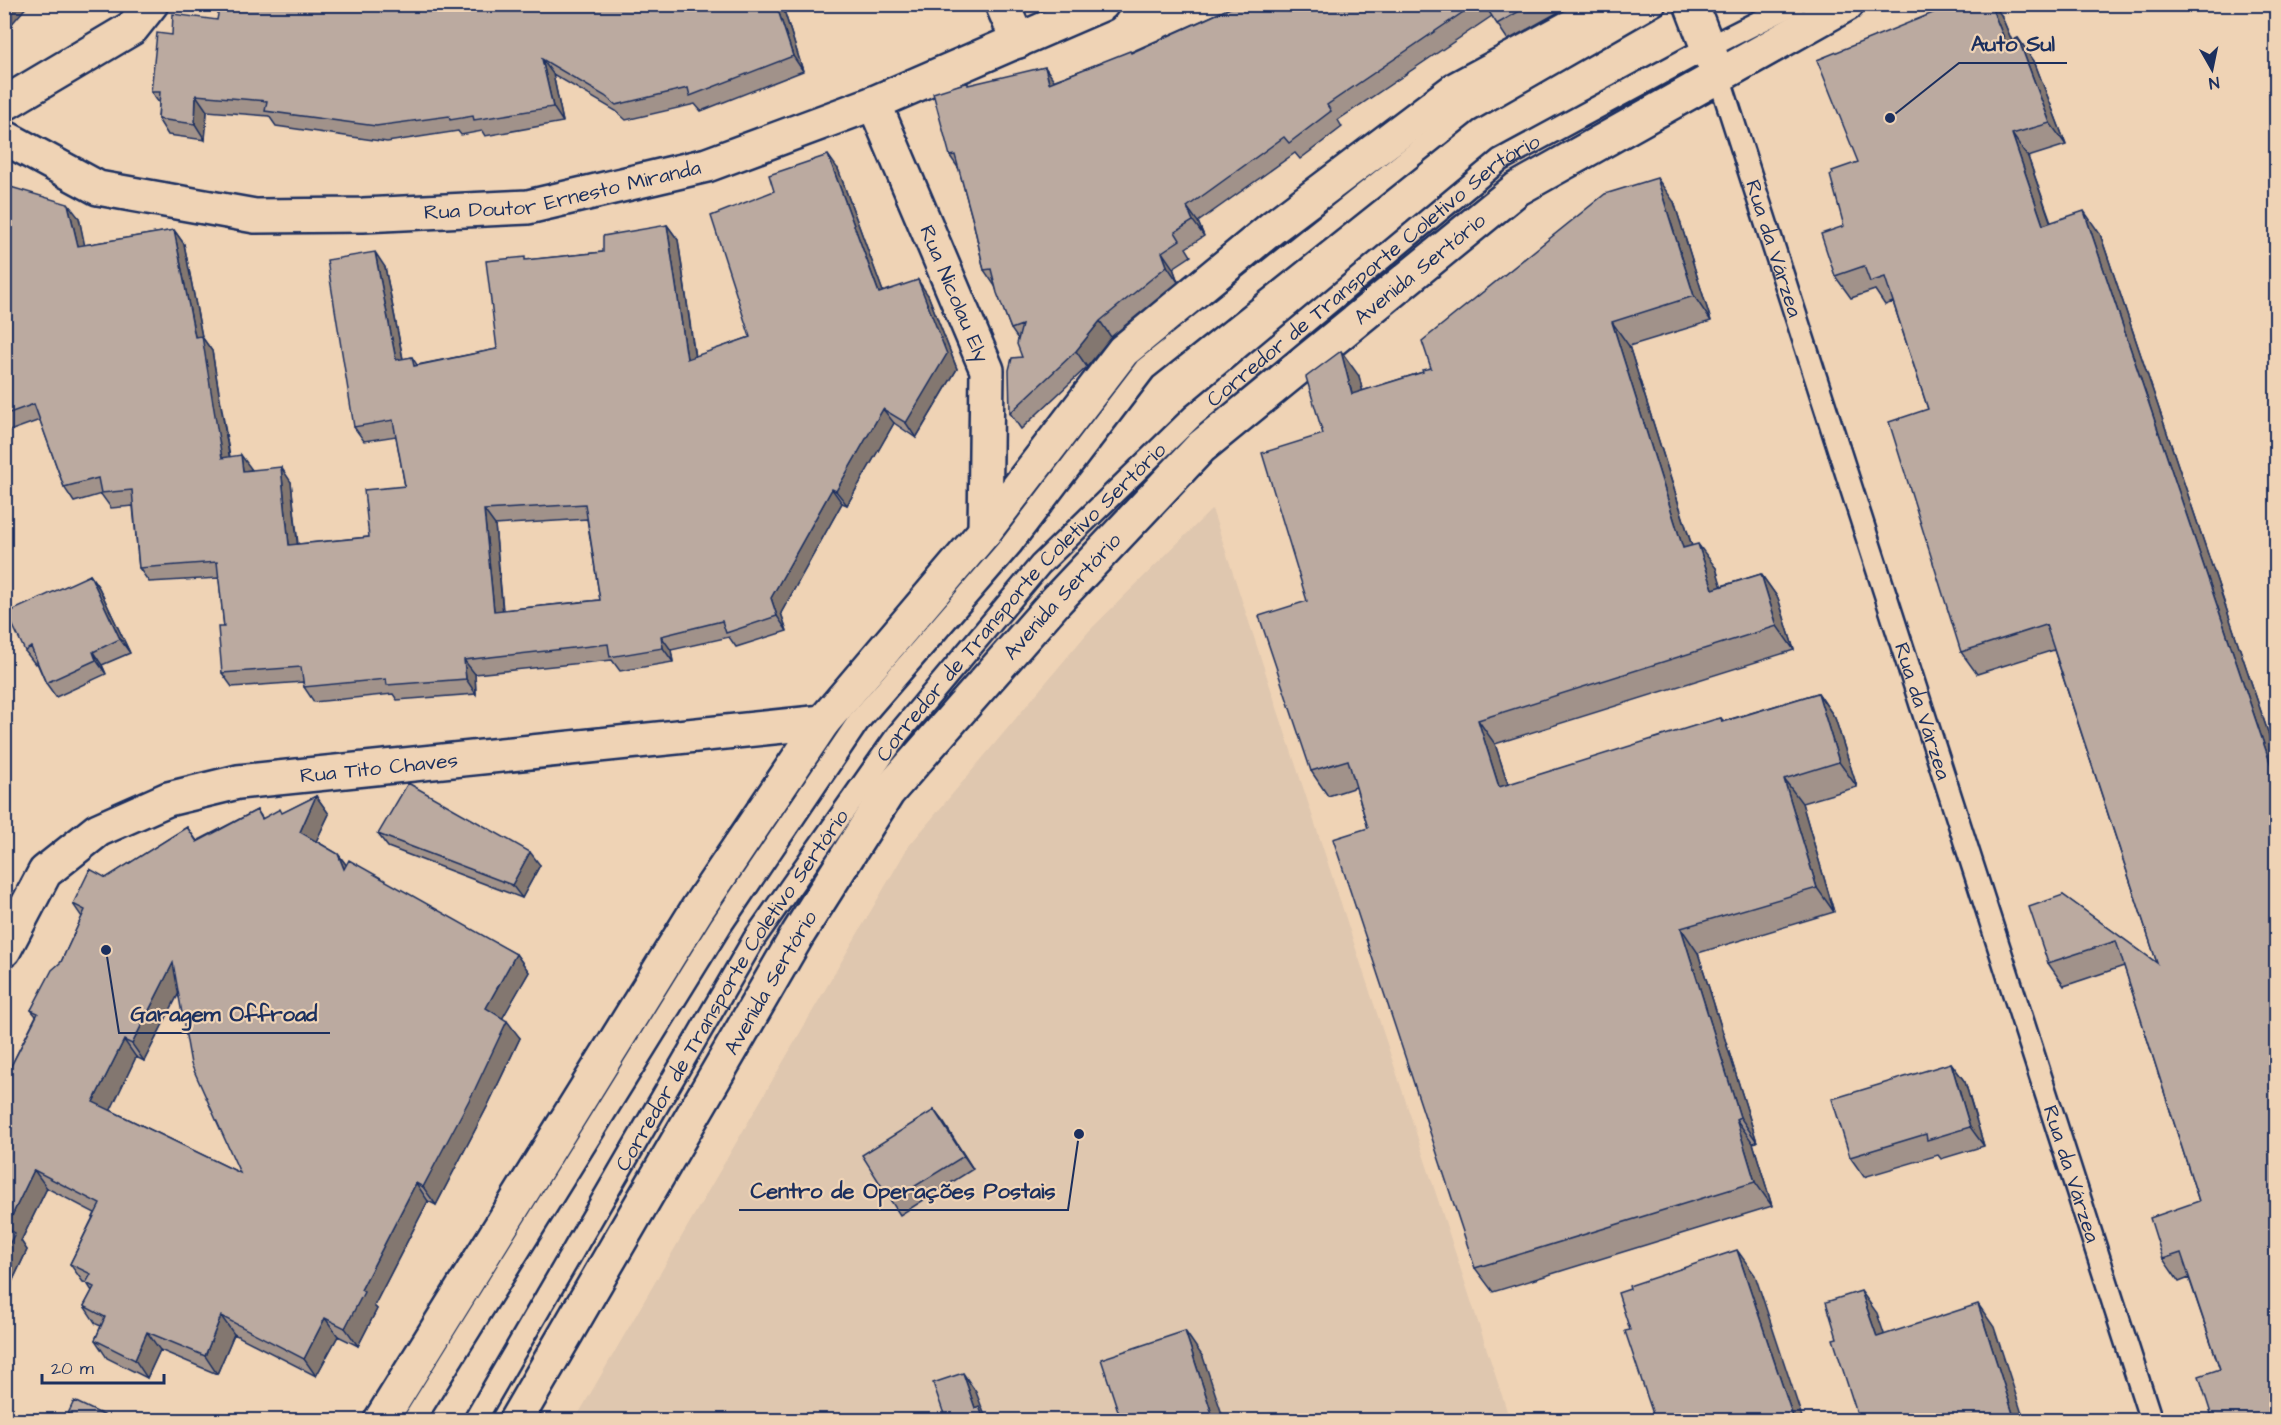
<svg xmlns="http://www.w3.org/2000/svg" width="2281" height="1425" viewBox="0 0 2281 1425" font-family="'Architects Daughter',sans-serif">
  <rect width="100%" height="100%" fill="#efd3b5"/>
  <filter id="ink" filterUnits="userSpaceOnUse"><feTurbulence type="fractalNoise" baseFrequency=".0167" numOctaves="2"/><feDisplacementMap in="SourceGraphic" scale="12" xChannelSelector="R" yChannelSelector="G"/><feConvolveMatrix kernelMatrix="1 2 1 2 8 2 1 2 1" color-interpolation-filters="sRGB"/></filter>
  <g filter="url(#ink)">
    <!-- built -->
    <path fill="#dfc7af" d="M1212,509L1510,1420H575L908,847L1089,631Z"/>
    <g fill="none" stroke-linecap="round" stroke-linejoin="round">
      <!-- service casing -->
      <g stroke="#1b2f5e" stroke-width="26">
        <g id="service">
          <path id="s1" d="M1719,77L2151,1420"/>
          <path d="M414,1420L721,925L858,722L1011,545L1145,369L1467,112L1655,4"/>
          <path id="s2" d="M475,1420L754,939L898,734L1040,565L1193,416L1500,160L1707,48L1794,4"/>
        </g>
      </g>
      <!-- minor casing -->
      <g stroke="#1b2f5e" stroke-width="38">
        <g id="minor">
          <path d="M1002,4L1018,41"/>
          <path id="s3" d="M874,103L987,370L985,531"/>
          <path d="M4,104L132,28L151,4"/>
          <path id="s4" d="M4,137L98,188L255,216L363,215L528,207L707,165L874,103L1102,4"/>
          <path id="s5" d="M4,950L45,872L98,830L168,799L238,782L823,722"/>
        </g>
      </g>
      <!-- tertiary casing -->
      <g stroke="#1b2f5e" stroke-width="38">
        <path id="tertiary" d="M1691,4L1719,77"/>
      </g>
      <!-- primary casing -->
      <g stroke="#1b2f5e" stroke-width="38">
        <g id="primary">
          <path d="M381,1420L698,908L823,722L985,531L1123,351L1272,228L1456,89L1613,4"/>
          <path id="s6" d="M516,1420L798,934L888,792L1054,603L1201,447L1517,189L1847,4"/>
        </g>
      </g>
      <!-- service -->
      <use href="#service" stroke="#efd3b5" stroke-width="21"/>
      <!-- minor -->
      <use href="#minor" stroke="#efd3b5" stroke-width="33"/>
      <!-- tertiary -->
      <use href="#tertiary" stroke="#efd3b5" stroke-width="33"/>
      <!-- primary -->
      <use href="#primary" stroke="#efd3b5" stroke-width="33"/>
    </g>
    <!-- wall -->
    <path fill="#a1928a" stroke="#1b2f5e" stroke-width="1.5" fill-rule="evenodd" d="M782,4L803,71L701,111L695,104L626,120L616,111L553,74L563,122L485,136L482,131L461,135L458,131L387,142L276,126L269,116L207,111L205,140L168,135L158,119L159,103L151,92L172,35L217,20Z
      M1239,4H1573L1508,40L1492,16L1338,120L1342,127L1300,159L1295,153L1198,222L1204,236L1186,248L1191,256L1173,268L1178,282L1111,337L1087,367L1021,429L1010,413L1022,357L1018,339L1011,329L995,286L984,270L974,225L959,169L950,156L969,85L1055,80L1131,52Z
      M2001,15L2012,41L2018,38L2034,61L2066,145L2028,157L2051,222L2100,234L2277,759V1420L2220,1369L2189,1278L2179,1282L2163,1259L2199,1201L2124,966L2064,986L2048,963L2063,895L2157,963L2054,650L1977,674L1961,652L1928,409L1893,302L1885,305L1875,290L1851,298L1835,276L1844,226L1833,173L1858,162Z
      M838,169L883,292L928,295L957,369L916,438L894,423L847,505L842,503L781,613L787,631L736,647L729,637L671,650L673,662L620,671L612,660L475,674L476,694L397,700L393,694L314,702L304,687L303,682L232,687L222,673L224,627L219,578L149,582L139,568L133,506L111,508L101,494L74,502L64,487L40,420L4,433V215L79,218L84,245L174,230L184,244L202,337L212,351L230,457L252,470L291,482L298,544L369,537L405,486L396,436L364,441L354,427L385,267L403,359L412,357L417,365L497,349L527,260L603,252L667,225L678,240L695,357L750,337ZM587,519L600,600L503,610L495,525Z
      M1674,202L1711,321L1629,346L1692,546L1716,568L1721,586L1761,574L1778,598L1794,650L1495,744L1508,785L1721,718L1724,721L1818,693L1835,718L1857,787L1802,803L1834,912L1698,953L1757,1142L1753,1143L1772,1206L1493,1292L1475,1268L1368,828L1356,787L1328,796L1311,771L1307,601L1323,434L1359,376L1362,391L1423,372L1431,368Z
      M90,575L99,588L130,653L102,665L106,674L56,697L46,683L37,663L35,664L25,651Z
      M316,796L329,814L316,841L338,854L346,865L516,954L529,972L502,1018L520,1038L487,1107L436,1205L428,1201L374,1306L377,1309L358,1346L338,1336L316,1376L234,1334L217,1374L160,1350L147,1378L107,1358L95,1340L101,1326L96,1324L84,1306L92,1291L87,1283L83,1282L70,1264L95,1213L47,1188L21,1241L27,1250L12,1282L4,1278V1070L8,1072L36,1016L31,1010L61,962L82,917L73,904L106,878L187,827L197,841L257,810L263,819L283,813ZM178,994L240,1173L110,1110L136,1057L144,1061Z
      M378,834L540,865L522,898L388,847Z
      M1951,1063L1965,1082L1984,1146L1941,1159L1938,1155L1864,1177L1850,1157Z
      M934,1110L973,1169L900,1215L891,1201Z"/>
    <!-- shaded-wall -->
    <path fill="#837770" stroke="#1b2f5e" stroke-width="1.5" d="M8,4H29L4,33V8Z
      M776,4H782L803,71L793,56Z
      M1990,4H1994L2001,15L2022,65L2006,43Z
      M2018,38L2034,61L2066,145L2050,123Z
      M542,59L553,74L563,122L553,107Z
      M1045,67L1056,83H1049Z
      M196,95L207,111L205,140L195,124Z
      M2012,134L2028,157L2059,247L2043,225Z
      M828,155L838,169L889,308L879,293Z
      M1657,178L1674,202L1711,321L1694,296Z
      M68,204L79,218L88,261L78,246Z
      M1187,207L1198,222L1204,236L1193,221Z
      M2084,211L2100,234L2277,759V783Z
      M667,225L678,240L697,374L687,359Z
      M174,230L184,244L202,337L212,351L232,473L222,458L195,337Z
      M375,252L385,267L406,375L396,360Z
      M1162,252L1173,268L1178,282L1167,266Z
      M918,280L928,295L957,369L916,438L906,423Z
      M1100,321L1111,337L1087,367L1076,351Z
      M1612,322L1629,346L1700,572L1683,548Z
      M1341,351L1359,376L1369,418L1352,394Z
      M883,409L894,423L847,505L836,491Z
      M241,455L252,470L243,471Z
      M281,467L291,482L299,560L289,545Z
      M832,489L842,503L781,613L787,631L777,616L771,598Z
      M484,510L495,525L504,626L494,611Z
      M1698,544L1716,568L1730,614L1713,589Z
      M1761,574L1778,598L1794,650L1777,626Z
      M90,575L99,588L130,653L120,639Z
      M661,636L671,650L673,662L663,648Z
      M93,652L102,665L106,674L96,660Z
      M464,660L475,674L476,694L466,679Z
      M1818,693L1835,718L1857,787L1839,762Z
      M1478,720L1495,744L1517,812L1499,787Z
      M1784,779L1802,803L1834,912L1817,888Z
      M316,796L329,814L312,850L300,832Z
      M530,852L540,865L522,898L512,885Z
      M338,854L351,871L344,869Z
      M1681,928L1698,953L1757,1142L1740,1117Z
      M516,954L529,972L498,1026L486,1008Z
      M173,963L185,981L144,1061L132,1044Z
      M507,1021L520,1038L487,1107L436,1205L423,1187Z
      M124,1040L136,1057L106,1120L93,1102Z
      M1951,1063L1965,1082L1984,1146L1970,1127Z
      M934,1110L944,1123L973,1169L964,1156Z
      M1736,1119L1753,1143L1772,1206L1755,1182Z
      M34,1170L47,1188L21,1241L27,1250L12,1282L4,1271L6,1228Z
      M416,1183L428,1201L374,1306L377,1309L358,1346L345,1328L361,1290Z
      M1737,1250L1755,1275L1803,1420H1794Z
      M1861,1291L1877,1313L1893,1360L1877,1337Z
      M1978,1304L1994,1327L2024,1420H2015Z
      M221,1316L234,1334L217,1374L205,1356Z
      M325,1318L338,1336L316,1376L304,1359Z
      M1185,1331L1203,1357L1224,1420H1214Z
      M147,1332L160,1350L147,1378L135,1360Z
      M963,1373L976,1392L984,1413L989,1420H984L975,1408Z"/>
    <!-- building -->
    <path fill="#bbaaa0" stroke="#1b2f5e" stroke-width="1.5" fill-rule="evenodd" d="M220,4H776L793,56L690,96L688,88L616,105L605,96L542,59L553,107L474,120L473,116L450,120L449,116L376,126L265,111L267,101L196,95L195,124L158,119L160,92H151L157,33L172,35L173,14L217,20Z
      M1239,4H1475L1327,105L1331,111L1289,143L1284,137L1187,207L1193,221L1175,232L1180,240L1162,252L1167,266L1100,321L1076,351L1010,413L1009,370L1012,358L1022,357L1017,344L1022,325L1011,329L997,293L991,269L984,270L974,225L955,155L950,156L933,93L968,82V85L1045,67L1049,83L1130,51L1131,53Z
      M1484,4H1532L1497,24Z
      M1955,4H1990L2006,43L2018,38L2050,123L2012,134L2043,225L2084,211L2277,783V1420H2213L2199,1376L2220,1369L2181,1253L2163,1259L2150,1218L2199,1201L2116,941L2048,963L2029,907L2063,895L2157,963L2046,625L1961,652L1889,422L1928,409L1885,277L1870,282L1864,266L1835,276L1821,234L1844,226L1830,175L1833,173L1832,171L1858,162L1817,60Z
      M828,155L879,293L918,280L947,354L906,423L883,409L836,491L832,489L771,598L777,616L726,633L722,621L661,636L663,648L610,657L608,644L464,660L466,679L387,685L386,679L304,687L301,667L222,673L218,627H224L217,562L139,568L132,490L101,493L98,478L64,487L34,404L4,415V215L8,213L4,204V185L68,204L78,246L174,230L195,337L202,336L222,458L241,455L243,471L281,467L289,545L369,537L364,490L405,486L393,420L354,427L327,260L375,252L396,360L412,357L414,366L497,349L486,261L525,257V260L603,252V236L667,225L687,359L750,337L711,216L774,191L769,175ZM585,504L600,600L494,611L484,510Z
      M1657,178L1694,296L1612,322L1683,548L1698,544L1713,589L1761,574L1777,626L1478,720L1499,787L1713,720L1721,718L1722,722L1818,693L1839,762L1784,779L1817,888L1681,928L1740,1117L1736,1119L1755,1182L1475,1268L1333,839L1368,828L1348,760L1311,771L1259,616L1307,601L1262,453L1323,434L1306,377L1341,351L1352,394L1423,372L1422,370L1431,368L1422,341L1605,194Z
      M90,575L120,639L93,652L96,660L46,683L31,647L25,651L7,613Z
      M408,783L530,852L512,885L378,834Z
      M316,796L300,832L338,854L344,869L349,860L516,954L486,1008L507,1021L475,1089L423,1187L416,1183L361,1290L364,1292L345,1328L325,1318L304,1359L221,1316L205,1356L147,1332L135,1360L95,1340L105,1317L84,1306L94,1287L86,1283L91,1274L70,1264L100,1204L34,1170L6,1228L15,1233L4,1254V1070L8,1072L38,1013L31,1010L52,970L61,962L85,910L73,904L90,869L106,878L187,827L197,842L257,810L262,819L280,809L282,813ZM173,963L191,1064L240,1173L93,1102L124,1040L132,1044Z
      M1951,1063L1970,1127L1927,1140L1926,1134L1850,1157L1832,1099Z
      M934,1110L964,1156L891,1201L862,1155Z
      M1737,1250L1794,1420H1655L1625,1331L1630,1330L1618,1293L1630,1289L1629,1286Z
      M1861,1291L1877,1337L1978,1304L2015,1420H1859L1833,1339L1837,1338L1826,1302Z
      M1185,1331L1214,1420H1121L1101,1359Z
      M963,1373L975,1408L979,1406L984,1420H935L945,1417L933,1383Z
      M74,1401L114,1420H65Z"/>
  </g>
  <g text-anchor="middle" stroke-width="4.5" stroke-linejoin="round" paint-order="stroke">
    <!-- street labels -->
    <g font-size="21" fill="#1b2f5e" stroke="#efd3b5">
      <text dy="7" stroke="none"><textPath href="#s4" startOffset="576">Rua Doutor Ernesto Miranda</textPath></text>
      <text dy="7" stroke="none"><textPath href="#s1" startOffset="180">Rua da Várzea</textPath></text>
      <text dy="7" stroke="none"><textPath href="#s6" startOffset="1478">Avenida Sertório</textPath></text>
      <text dy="7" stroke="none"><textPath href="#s2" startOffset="1473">Corredor de Transporte Coletivo Sertório</textPath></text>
      <text dy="7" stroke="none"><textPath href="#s3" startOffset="207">Rua Nicolau Ely</textPath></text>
      <text dy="7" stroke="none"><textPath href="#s6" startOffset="992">Avenida Sertório</textPath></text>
      <text dy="7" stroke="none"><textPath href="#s2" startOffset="987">Corredor de Transporte Coletivo Sertório</textPath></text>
      <text dy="7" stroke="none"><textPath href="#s1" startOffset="666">Rua da Várzea</textPath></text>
      <text dy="7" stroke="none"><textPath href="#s5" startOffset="446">Rua Tito Chaves</textPath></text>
      <text dy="7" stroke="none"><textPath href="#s6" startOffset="506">Avenida Sertório</textPath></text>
      <text dy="7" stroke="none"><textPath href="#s2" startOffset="501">Corredor de Transporte Coletivo Sertório</textPath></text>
      <text dy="7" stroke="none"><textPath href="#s1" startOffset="1152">Rua da Várzea</textPath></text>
    </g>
  </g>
  <!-- callouts -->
  <path fill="none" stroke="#1b2f5e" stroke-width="2" d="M1890 118L1959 63H2067M106 950L119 1033H330M1079 1134L1068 1210H739"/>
  <g fill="#1b2f5e" stroke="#efd3b5" stroke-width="2">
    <circle cx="1890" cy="118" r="6"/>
    <circle cx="106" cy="950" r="6"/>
    <circle cx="1079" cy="1134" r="6"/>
  </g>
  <g font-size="22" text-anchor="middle" font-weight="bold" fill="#1b2f5e" stroke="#efd3b5" stroke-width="4.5" stroke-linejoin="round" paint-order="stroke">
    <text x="2013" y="51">Auto Sul</text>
    <text x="224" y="1021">Garagem Offroad</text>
    <text x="903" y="1198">Centro de Operações Postais</text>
  </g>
  <!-- margin -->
  <rect width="2281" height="1425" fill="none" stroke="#efd3b5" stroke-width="24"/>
  <rect x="12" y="12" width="2257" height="1401" fill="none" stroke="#1b2f5e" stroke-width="2" filter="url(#ink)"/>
  <!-- north arrow -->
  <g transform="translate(2212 69) rotate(171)" stroke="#efd3b5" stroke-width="4.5" paint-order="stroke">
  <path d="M0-4.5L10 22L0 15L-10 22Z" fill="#1b2f5e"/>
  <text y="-9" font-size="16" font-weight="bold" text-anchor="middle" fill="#1b2f5e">N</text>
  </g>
  <!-- scale -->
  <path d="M42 1374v9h122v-9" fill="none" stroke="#1b2f5e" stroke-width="3"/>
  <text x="51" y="1374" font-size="18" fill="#1b2f5e" stroke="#efd3b5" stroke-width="4.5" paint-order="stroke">20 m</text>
</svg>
